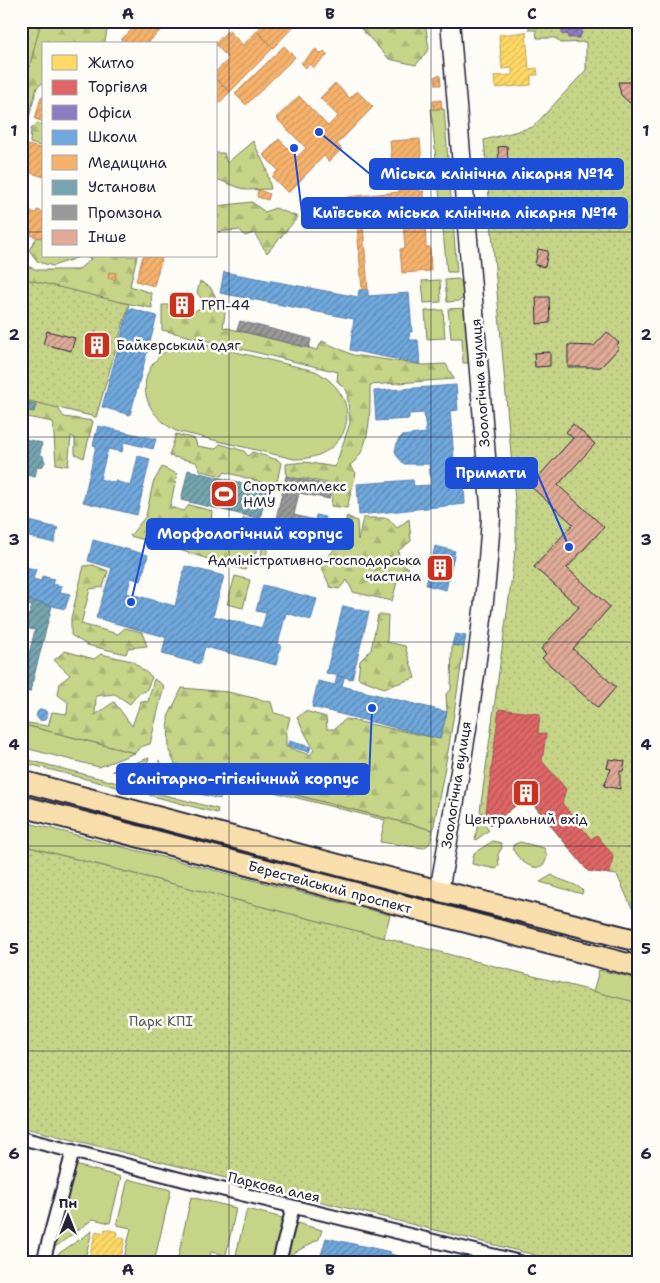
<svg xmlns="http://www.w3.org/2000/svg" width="660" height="1283" viewBox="0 0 660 1283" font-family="'Shantell Sans',sans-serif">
  <defs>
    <pattern id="forest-firs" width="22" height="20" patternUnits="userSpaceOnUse" patternTransform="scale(1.25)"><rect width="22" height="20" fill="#c6d488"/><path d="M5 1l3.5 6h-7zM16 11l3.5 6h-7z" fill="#aab676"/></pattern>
    <pattern id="park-dots" width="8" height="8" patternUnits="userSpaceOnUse" patternTransform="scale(1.25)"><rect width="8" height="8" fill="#c6d488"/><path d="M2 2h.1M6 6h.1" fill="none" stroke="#aab676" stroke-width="1.8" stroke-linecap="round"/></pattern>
    <pattern id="homes-hatch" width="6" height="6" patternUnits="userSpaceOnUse" patternTransform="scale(1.25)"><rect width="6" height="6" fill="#ffd966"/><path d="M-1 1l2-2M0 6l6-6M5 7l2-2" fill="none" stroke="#daba59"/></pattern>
    <pattern id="shops-hatch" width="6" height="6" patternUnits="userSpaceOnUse" patternTransform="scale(1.25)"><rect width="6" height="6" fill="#e06666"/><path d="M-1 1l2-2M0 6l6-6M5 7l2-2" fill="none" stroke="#b55455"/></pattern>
    <pattern id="offices-hatch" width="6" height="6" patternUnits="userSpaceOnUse" patternTransform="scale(1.25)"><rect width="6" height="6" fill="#8e7cc3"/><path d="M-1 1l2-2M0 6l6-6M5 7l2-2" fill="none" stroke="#7465a0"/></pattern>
    <pattern id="schools-hatch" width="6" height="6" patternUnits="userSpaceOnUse" patternTransform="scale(1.25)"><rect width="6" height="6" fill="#6fa8dc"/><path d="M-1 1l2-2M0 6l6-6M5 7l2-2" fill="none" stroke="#5b88b4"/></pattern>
    <pattern id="health-hatch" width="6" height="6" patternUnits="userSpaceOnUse" patternTransform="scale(1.25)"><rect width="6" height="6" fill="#f6b26b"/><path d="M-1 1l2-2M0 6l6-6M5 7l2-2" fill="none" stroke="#d3995e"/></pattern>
    <pattern id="public-hatch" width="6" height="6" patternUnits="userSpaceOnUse" patternTransform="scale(1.25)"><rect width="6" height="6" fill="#76a5af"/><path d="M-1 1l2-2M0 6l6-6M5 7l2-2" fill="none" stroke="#608690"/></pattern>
    <pattern id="industry-hatch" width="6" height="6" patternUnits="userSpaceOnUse" patternTransform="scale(1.25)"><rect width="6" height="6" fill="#999"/><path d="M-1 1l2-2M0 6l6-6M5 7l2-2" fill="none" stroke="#7c7c7e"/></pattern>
    <pattern id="building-hatch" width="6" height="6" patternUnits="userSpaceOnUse" patternTransform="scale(1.25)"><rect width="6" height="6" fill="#e0aa97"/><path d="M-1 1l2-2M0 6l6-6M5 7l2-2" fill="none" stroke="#b58a7c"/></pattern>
  </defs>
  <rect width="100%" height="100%" fill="#fdfcf7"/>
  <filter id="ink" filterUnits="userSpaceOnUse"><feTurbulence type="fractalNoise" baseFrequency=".02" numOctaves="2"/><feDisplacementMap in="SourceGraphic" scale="10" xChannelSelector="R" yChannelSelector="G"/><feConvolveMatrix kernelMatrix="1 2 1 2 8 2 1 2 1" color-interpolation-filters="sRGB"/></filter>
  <g filter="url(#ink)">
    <!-- green -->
    <path fill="#c6d488" stroke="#747b62" d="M431,109H444L457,272H447Z
      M458,279L463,283V298L459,301L447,302L445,280Z
      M440,280L441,302L424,303L422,281Z
      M465,308L470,363H463L462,338H451L448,309Z
      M443,310L445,338L427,339L425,311Z
      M183,343H198L315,371C367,397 352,460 294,459L176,431C132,407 136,359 183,343Z
      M21,724L135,753L99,767L21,747Z
      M21,758L141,789L140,793L21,762Z
      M149,758L143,778L112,771Z
      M159,760L183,789L154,781Z
      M175,764L433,830L430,843L424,848L380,842L385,820L226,780L220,799L196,793Z
      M150,791L218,809L217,813L149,795Z
      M479,819L489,830L476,840L475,838Z
      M21,821L390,915L384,938L21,845Z
      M493,841L501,843L502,848L498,854L499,866L496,869L472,864L474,853Z
      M520,842L544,848L547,856C543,879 518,862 513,849V845Z
      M552,875C561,882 576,882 583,891L582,894L540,882Z
      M599,970L639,979V1003L593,992Z
      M75,1165L121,1177L110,1223L93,1219L51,1250Z
      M128,1179L171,1190L154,1262H123L131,1228L117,1225Z
      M191,1197L236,1208L226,1255L211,1252L209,1262H177Z
      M247,1209L283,1218L273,1262H245L235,1259Z
      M293,1222L322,1230L319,1239L283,1259Z
      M92,1231L84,1262H48L49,1260Z"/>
    <!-- forest -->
    <path fill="url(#forest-firs)" stroke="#747b62" d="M21,21H113L108,26L105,41L106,44H44V82L37,87L21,148Z
      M354,21H425L429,49L416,65L389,59Z
      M37,123L44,124V147L30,143L31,129Z
      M253,141L266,168L271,189L246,190L216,179V153H224L227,163Z
      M252,202L265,212L275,208L298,217L267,253L254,233L245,236L240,230L216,232V218L219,217L217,206Z
      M37,237L44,238V256H137L130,286L151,293L152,308L120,302L110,307L126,309L96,417L65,409L21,290V264L38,270H78L91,259L82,256L53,266L38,262L29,250Z
      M200,281L210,287L225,313L223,327L317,350L322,341L353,355L423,365L446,364L454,379L370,385C370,408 372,451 350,465L356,473L347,508L331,506L333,484L300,478L287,491L286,464L305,462L335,467L350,423L347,391L337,381L338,372L162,330V305H171L173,312L189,315L206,304L197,293Z
      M21,397L55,404L64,417L93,421L84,458L75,454V438L71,436L68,466L56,464L53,422L21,416Z
      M176,434L195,439L197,446L215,449L220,444L244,451L248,456L252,452L278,460L281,463L277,482L268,484L225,472L222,476L201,471L196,462L169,456Z
      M162,467L177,474L170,507L184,511L189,505L212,511L211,526L227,523L233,530L227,545L235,546L240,540L259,547L245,570L169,547V521L158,525L152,542L130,536L146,516L153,483Z
      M347,516L357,521L358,540L363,518H388L397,528L409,519L411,541L398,551L401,563L409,568L397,582L392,601L353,592L347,580L339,589L330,587L321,566L335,548L332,536H340Z
      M244,518L272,524L265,563L261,559L263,535L240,533L237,526Z
      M93,565L108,571L103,587L90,589L81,624L118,634L125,628L142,632L147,646L128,648L126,654L87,645L71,635V618L84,566Z
      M235,576L250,580L243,608L227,604Z
      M378,615H388L387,642L405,646L415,678L384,688L358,678L360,661L371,650Z
      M452,645L464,647L449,746L433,830L175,764L169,751L168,717L182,688L228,692L271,702L274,713L290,717L286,733V747L310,755L314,750L297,718L305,711L326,717L327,729H334L346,719L440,739L447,712L446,694L451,690Z
      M65,651L94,659L101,654L132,661L152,677L146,691L139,693L130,704L115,694L96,696L95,715L114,702L132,726L141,701L148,702L154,679L164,686L150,744L140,747L135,753L21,724V722L48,726L52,712L67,714L68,702L58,695L60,683L70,675L54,660Z"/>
    <!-- park -->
    <path fill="url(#park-dots)" stroke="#747b62" d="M21,21H41L21,101Z
      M514,21H639V910L632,908L617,875L588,871L527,797L491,825L480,811L511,583L516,544V512L484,140L533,127L586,70V42L561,43L555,38H537L536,30H529V25H515Z
      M21,278L129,304L96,417L21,399Z
      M21,845L639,1003V1262H563L21,1127Z"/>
    <!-- homes -->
    <path fill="url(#homes-hatch)" stroke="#bda259" d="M526,32L529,69L537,68L538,75H531V85L495,88L494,76L512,75V68L502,69L499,35Z
      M105,1229L118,1232L117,1237L125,1239L120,1262H88L96,1231L104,1233Z"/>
    <!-- shops -->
    <path fill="url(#shops-hatch)" stroke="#a75259" d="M499,709L540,714L538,733L546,734L542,761L566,789L562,803L591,839L597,835L613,855L610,874L588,871L527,796L491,825L486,812Z"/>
    <!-- offices -->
    <path fill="url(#offices-hatch)" stroke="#6e619a" d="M562,21H581L582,33L579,38H568V34L562,35Z"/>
    <!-- schools -->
    <path fill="url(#schools-hatch)" stroke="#5880ac" d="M224,272L358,297L359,290L368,289V296L409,293L412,332H409L410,340H418L420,364L350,350L354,319L220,293Z
      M129,308L157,316L130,415L102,407Z
      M456,385L458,410L450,411L456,483L464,482L465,504L359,515L357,484L413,480L414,486L431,485L429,464H404L397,456L395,451L398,440L402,436L426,433L424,413L409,414V419L376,421L374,391Z
      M98,426L156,439L153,449L124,442L122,452L108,449L100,479L110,482L116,481L131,486L138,456L150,459L137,515L83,502L96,446L93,445Z
      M316,515L325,517L320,537L312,535Z
      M25,520L58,528L54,543L21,535Z
      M93,540L148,555L141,581L131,578L127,593L175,606L185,566L224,576L213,616L262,628L266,613L256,611L263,585L317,599L311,620L286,613L278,644L281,645L276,665L205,647L200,664L162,654L166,637L96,618L112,568L88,561Z
      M435,546L455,551L446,590L426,585Z
      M21,561L26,562L25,567L36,569L33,579L41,581L42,576L54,579L52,584L62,586L60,592L70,594L65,609L21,598Z
      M343,606L369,612L352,679L326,673Z
      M455,634L466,636L464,647L452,645Z
      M337,676L344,678L342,686L447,712L440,739L312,707L318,681L335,685Z
      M36.5 715a5.5 5.5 0 1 1 11 0a5.5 5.5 0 1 1-11 0Z
      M289,741L311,747L309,752L287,746Z
      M326,1238L391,1252L390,1254L406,1258L405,1262H319Z"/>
    <!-- health -->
    <path fill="url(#health-hatch)" stroke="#b6875d" d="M140,21H173L167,28L165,26L147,44H124L121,40Z
      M266,21H299L273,48L257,31Z
      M228,30L243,45L257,31L273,48L230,92L216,79V71L229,59L215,44Z
      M284,46L295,57L246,105L235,94Z
      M316,49L321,54L324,51L328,55L313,68L309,64L306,68L301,63Z
      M440,75L441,85H436L435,76Z
      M216,79L230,92L216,106Z
      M335,83L350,98L357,91L373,107L337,144L342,149L329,162L324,156L288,193L272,177L278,170L263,155L279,139L297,157L306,148L276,118L299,96L328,126L338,116L320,98Z
      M41,97L44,98V122L35,119Z
      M441,100L442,108L433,109V101Z
      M420,139L422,163H418L420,192L424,191L426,247H430L431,271L402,273L400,249L405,248L403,222L363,225L368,289L362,290L357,226L349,227L347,197L399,192L397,165H392L390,141Z
      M28,145L44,149V177L21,170Z
      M258,190L270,194L268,200L257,197Z
      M24,210L36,213L37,210L44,212V233L41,238L21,233Z
      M143,256L162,257L154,286L136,281Z
      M109,272L116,273L115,280L108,278Z
      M178,297L190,300L187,313L175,310Z"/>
    <!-- public -->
    <path fill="url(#public-hatch)" stroke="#5d7e8c" d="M21,401L36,404L34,412L21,410Z
      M21,438L42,443L40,454L43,456L45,462L43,466L37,467L35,477L21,474Z
      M188,470L267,489L260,519L181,500Z
      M21,598L52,606L30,692L21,690V684L35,630L25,628L21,654V613L29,615L32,606L22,604L21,606Z"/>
    <!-- industry -->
    <path fill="url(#industry-hatch)" stroke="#75757d" d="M240,321L311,339L309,348L237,330Z
      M286,476L332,486L329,499L299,493L294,515L315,520L312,535L274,527Z"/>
    <!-- building -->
    <path fill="url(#building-hatch)" stroke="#22223b" d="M635,79H639V103L636,104L630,103L621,95L618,82H630Z
      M507,146L508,160L499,161L498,147Z
      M538,249L548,251L545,267L535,265Z
      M536,297H549L550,323L537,324Z
      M47,331L75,338L71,351L43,344Z
      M95,332L104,334L98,358L89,356Z
      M607,332L619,343L616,346L619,348L601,367H568V345L594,346Z
      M550,352V366L535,367L534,353Z
      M573,424L595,444L558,485L604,527L567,568L610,607L573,649L616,687L598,708L542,658L546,654L541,649L579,607L534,567L573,524L530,486L573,438L566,432Z
      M609,759L625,761L623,771H620V789L604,786L611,769L607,768Z"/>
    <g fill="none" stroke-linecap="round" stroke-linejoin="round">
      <!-- street casing -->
      <g stroke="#22223b" stroke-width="16">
        <path id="street" d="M21,1138L184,1180L520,1262
          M43,1262L73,1151
          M279,1262L293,1207"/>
      </g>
      <!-- secondary casing -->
      <g stroke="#22223b" stroke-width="21">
        <path id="secondary" d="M439,891C461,769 484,641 491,517L450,21"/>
      </g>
      <!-- primary casing -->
      <g stroke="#22223b" stroke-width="24">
        <path id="primary" d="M21,781L361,871L639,941
          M21,806L639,967"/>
      </g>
      <!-- street -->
      <use href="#street" stroke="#fdfcf7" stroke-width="12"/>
      <!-- secondary -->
      <use href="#secondary" stroke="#fdfcf7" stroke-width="18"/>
      <!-- primary -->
      <use href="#primary" stroke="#f8deab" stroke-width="20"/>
    </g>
  </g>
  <!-- grid -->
  <path fill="none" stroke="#22223b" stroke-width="1" stroke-opacity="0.55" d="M229,21V1262M431,21V1262M21,232H44M216,232H639M21,437H639M21,642H639M21,846H639M21,1051H639"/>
  <!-- icons -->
  <defs>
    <g id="building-square" transform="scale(1.4375)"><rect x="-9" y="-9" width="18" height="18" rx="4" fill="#c8321e" stroke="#fdfcf7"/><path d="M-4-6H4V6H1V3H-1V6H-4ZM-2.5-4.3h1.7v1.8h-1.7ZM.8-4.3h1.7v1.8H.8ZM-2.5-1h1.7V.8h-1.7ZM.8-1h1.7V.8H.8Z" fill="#fff"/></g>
    <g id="stadium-square" transform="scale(1.4375)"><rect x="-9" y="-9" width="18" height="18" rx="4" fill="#c8321e" stroke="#fdfcf7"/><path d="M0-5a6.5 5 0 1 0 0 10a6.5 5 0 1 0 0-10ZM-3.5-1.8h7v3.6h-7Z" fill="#fff"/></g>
  </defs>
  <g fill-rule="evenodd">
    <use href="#building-square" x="182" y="305"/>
    <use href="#building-square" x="97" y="345"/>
    <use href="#stadium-square" x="224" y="494"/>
    <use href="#building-square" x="440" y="568"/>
    <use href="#building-square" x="526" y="793"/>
  </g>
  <g text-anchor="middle" stroke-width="5" stroke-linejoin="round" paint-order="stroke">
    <!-- poi labels -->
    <g font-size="14" fill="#22223b" stroke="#fdfcf7" text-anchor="start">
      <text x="201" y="310">ГРП-44</text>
      <text x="116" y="350">Байкерський одяг</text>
      <text x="243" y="491">Спорткомплекс<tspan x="243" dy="16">НМУ</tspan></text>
      <text x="421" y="565" text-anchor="end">Адміністративно-господарська<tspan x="421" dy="16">частина</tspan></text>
      <text x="526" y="824" text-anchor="middle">Центральний вхід</text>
    </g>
    <!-- street labels -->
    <g font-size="14" fill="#22223b" stroke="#fdfcf7">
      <text transform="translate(480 383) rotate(-94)" y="5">Зоологічна вулиця</text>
      <text transform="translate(456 785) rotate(-81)" y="5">Зоологічна вулиця</text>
      <text transform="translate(330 887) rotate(15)" y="5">Берестейський проспект</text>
      <text transform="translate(274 1187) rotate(13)" y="5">Паркова алея</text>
    </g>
    <!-- park labels -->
    <g font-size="14" fill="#535752" stroke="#fdfcf7">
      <text x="161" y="1026">Парк КПІ</text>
    </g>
  </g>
  <!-- callouts -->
  <path fill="none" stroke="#1d4ed8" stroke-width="2" d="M319 132L370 174M294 148L302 213M569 547L537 473M131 602L147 534M372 708L369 779"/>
  <g fill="#1d4ed8" stroke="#fdfcf7" stroke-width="2">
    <circle cx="319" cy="132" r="5"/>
    <circle cx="294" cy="148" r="5"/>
    <circle cx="569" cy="547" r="5"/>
    <circle cx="131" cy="602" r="5"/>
    <circle cx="372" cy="708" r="5"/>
  </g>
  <g fill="#1d4ed8" stroke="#1d4ed8" stroke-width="2">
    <rect x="370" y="159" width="253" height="30" rx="5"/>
    <rect x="302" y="198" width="325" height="30" rx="5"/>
    <rect x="446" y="458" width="91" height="30" rx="5"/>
    <rect x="147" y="519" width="206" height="30" rx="5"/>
    <rect x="117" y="764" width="252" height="30" rx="5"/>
  </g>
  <g font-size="15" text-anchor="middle" font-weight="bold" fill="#fff">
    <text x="497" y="179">Міська клінічна лікарня №14</text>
    <text x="465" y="218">Київська міська клінічна лікарня №14</text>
    <text x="491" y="478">Примати</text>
    <text x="250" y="539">Морфологічний корпус</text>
    <text x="243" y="784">Санітарно-гігієнічний корпус</text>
  </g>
  <!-- margin -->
  <rect width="660" height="1283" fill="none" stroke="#fdfcf7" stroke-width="55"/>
  <!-- legend -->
  <rect x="42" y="42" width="175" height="215" fill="#fdfcf7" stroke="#a5a5ac"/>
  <rect x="52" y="55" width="25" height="15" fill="#ffd966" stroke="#a5a5ac"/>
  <text x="88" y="68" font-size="15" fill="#22223b">Житло</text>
  <rect x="52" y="80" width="25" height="15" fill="#e06666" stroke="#a5a5ac"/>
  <text x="88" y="92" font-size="15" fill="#22223b">Торгівля</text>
  <rect x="52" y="105" width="25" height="15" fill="#8e7cc3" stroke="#a5a5ac"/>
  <text x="88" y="118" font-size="15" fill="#22223b">Офіси</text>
  <rect x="52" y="130" width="25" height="15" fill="#6fa8dc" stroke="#a5a5ac"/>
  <text x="88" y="142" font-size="15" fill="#22223b">Школи</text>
  <rect x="52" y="155" width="25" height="15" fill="#f6b26b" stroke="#a5a5ac"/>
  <text x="88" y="168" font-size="15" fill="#22223b">Медицина</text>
  <rect x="52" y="180" width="25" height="15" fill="#76a5af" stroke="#a5a5ac"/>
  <text x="88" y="192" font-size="15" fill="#22223b">Установи</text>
  <rect x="52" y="205" width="25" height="15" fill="#999999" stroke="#a5a5ac"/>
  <text x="88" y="218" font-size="15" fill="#22223b">Промзона</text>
  <rect x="52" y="230" width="25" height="15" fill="#e0aa97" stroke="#a5a5ac"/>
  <text x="88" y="242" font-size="15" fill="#22223b">Інше</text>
  <!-- north arrow -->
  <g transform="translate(68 1216)" stroke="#fdfcf7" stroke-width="4" paint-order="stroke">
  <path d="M0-4L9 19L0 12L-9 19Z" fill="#22223b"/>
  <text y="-8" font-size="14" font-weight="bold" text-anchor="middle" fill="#22223b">Пн</text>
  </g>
  <rect x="28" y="28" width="604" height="1228" fill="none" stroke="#22223b" stroke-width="2"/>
  <g font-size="16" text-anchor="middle" font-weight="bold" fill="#22223b">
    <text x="128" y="19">A</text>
    <text x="330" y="19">B</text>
    <text x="532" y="19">C</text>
    <text x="14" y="136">1</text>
    <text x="646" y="136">1</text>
    <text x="14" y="340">2</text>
    <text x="646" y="340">2</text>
    <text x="14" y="545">3</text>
    <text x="646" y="545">3</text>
    <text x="14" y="750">4</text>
    <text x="646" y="750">4</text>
    <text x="14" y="954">5</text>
    <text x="646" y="954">5</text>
    <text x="14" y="1159">6</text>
    <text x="646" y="1159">6</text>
    <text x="128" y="1275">A</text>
    <text x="330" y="1275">B</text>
    <text x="532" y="1275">C</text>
  </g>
</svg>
